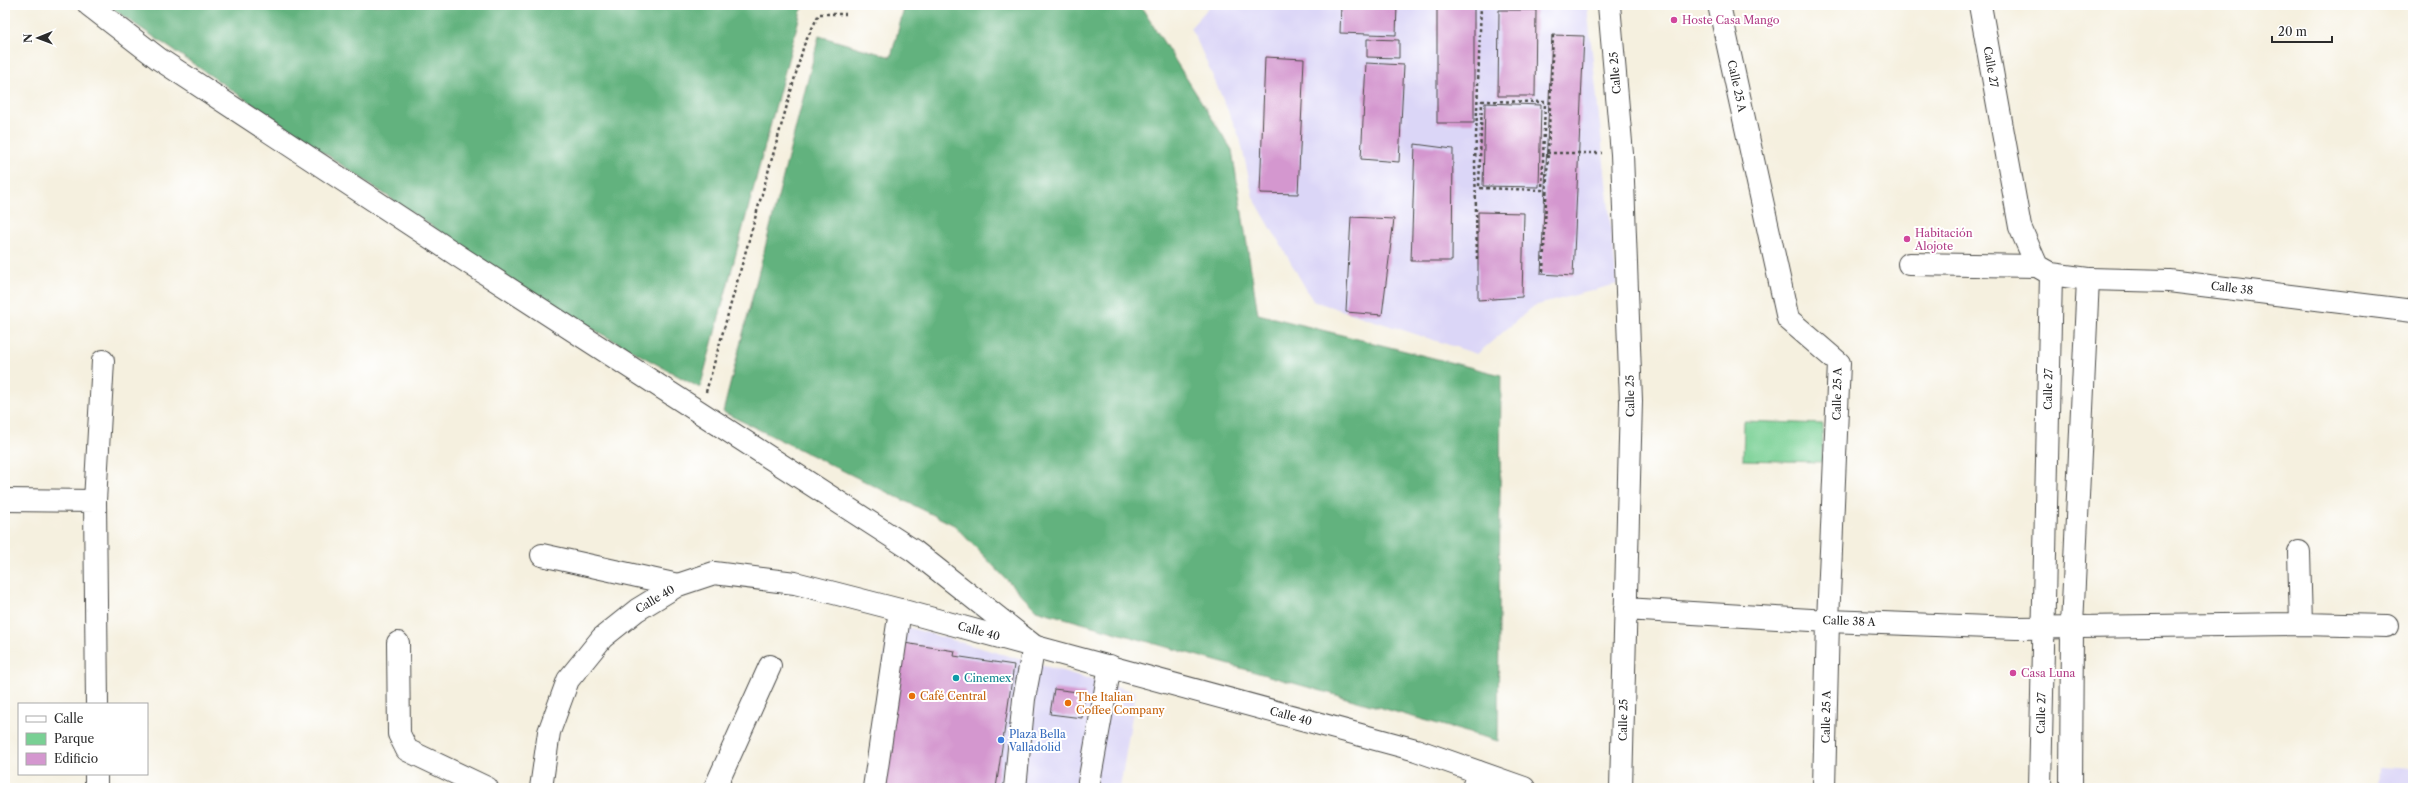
<svg xmlns="http://www.w3.org/2000/svg" width="2418" height="793" viewBox="0 0 2418 793" font-family="'Libre Caslon Text',serif">
  <rect width="100%" height="100%" fill="#fff"/>
  <filter id="ink" filterUnits="userSpaceOnUse"><feTurbulence type="fractalNoise" baseFrequency=".025" numOctaves="2"/><feDisplacementMap in="SourceGraphic" scale="8" xChannelSelector="R" yChannelSelector="G"/><feConvolveMatrix kernelMatrix="1 2 1 2 8 2 1 2 1" color-interpolation-filters="sRGB"/></filter>
  <filter id="wash" filterUnits="userSpaceOnUse"><feTurbulence type="fractalNoise" baseFrequency=".012" numOctaves="4" result="noise"/><feDisplacementMap in="SourceGraphic" scale="16" xChannelSelector="R" yChannelSelector="G"/><feGaussianBlur stdDeviation="0.9" result="paint"/><feColorMatrix in="noise" values="0 0 0 0 0 0 0 0 0 0 0 0 0 0 0 0 0 1.4 0 .05"/><feComposite in="paint" operator="in"/></filter>
  <g filter="url(#wash)">
    <rect width="100%" height="100%" fill="#f5f0df"/>
    <!-- built -->
    <path fill="#dbd6f7" d="M1211,5H1587L1617,284L1534,306L1477,354L1313,301L1253,197L1240,138L1191,27Z
      M889,622L1136,692L1120,788H866Z
      M2379,767L2413,769V788H2378Z"/>
    <!-- green -->
    <path fill="#79d094" stroke="#527e60" d="M1744,421L1823,424L1822,462L1743,460Z"/>
    <!-- forest -->
    <path fill="#62b27e" stroke="#466e54" d="M107,5H807L801,11L700,388L540,300Z
      M905,5H1140L1232,150L1258,314L1501,375L1498,741L1036,610L954,525L723,412L819,36L891,57Z"/>
    <g id="blocks">
      <!-- building -->
      <path fill="#d497cf" d="M1341,5H1397L1396,35L1340,33Z
        M1437,5H1474V123H1437Z
        M1499,10H1536L1535,96H1498Z
        M1552,35L1584,36L1573,276L1541,274Z
        M1367,39L1399,40V58L1367,57Z
        M1265,57L1304,59L1298,194L1260,193Z
        M1366,63L1404,65L1399,162L1361,159Z
        M1485,103L1541,105L1539,187L1483,186Z
        M1415,144L1453,149L1452,261H1411Z
        M1478,212L1524,213L1522,297L1478,300Z
        M1351,217L1394,219L1382,315L1346,312Z
        M904,643L955,651L954,656L1014,665L996,788H878Z
        M1054,689L1085,693L1082,718L1050,714Z"/>
    </g>
  </g>
  <g filter="url(#ink)">
    <use href="#blocks" fill-opacity="0" stroke="#494946" stroke-width="1"/>
    <g fill="none" stroke-linecap="round" stroke-linejoin="round">
      <!-- minor casing -->
      <g stroke="#494946" stroke-width="24">
        <path id="minor" d="M89,5L159,59L463,259L914,551L1034,646L1024,699L1015,788
          M1609,5L1622,154L1631,401L1621,788
          M1719,5L1788,319L1839,363L1828,621L1824,788
          M1909,264L2037,266
          M2088,279L2169,281L2413,311
          M5,500L95,501
          M2299,552L2301,624
          M542,555L678,585
          M1625,609L1828,621L2016,628L2301,624L2387,626
          M398,643L399,734L407,750L487,788
          M97,704L95,501L103,361
          M96,788V774
          M715,788L770,666
          M874,788L900,610
          M1088,788L1110,666
          M1473,788L1478,772"/>
      </g>
      <!-- major casing -->
      <g stroke="#494946" stroke-width="24">
        <path id="major" d="M1980,5L2020,227L2037,266L2051,274L2088,279L2072,626L2071,788
          M541,788L549,732L568,680L602,638L637,610L678,585L714,573L795,583L900,610L1416,750L1524,788
          M2040,788L2051,274"/>
      </g>
      <!-- path -->
      <path stroke="#494946" stroke-width="2.5" stroke-dasharray="3 3" stroke-linecap="butt" d="M1482,101L1545,102L1542,190L1479,188Z
        M1547,153H1602
        M1477,259L1475,163L1481,5
        M1543,272L1553,35
        M706,392L804,45L819,14H846"/>
      <!-- minor -->
      <use href="#minor" stroke="#fff" stroke-width="22"/>
      <!-- major -->
      <use href="#major" stroke="#fff" stroke-width="22"/>
    </g>
  </g>
  <!-- markers -->
  <g fill="#d1479c" stroke="#fff" stroke-width="1.5">
    <circle cx="1674" cy="20" r="4"/>
    <circle cx="1907" cy="239" r="4"/>
    <circle cx="2013" cy="673" r="4"/>
  </g>
  <circle fill="#0f9aa8" stroke="#fff" stroke-width="1.5" cx="956" cy="678" r="4"/>
  <g fill="#e8710a" stroke="#fff" stroke-width="1.5">
    <circle cx="912" cy="696" r="4"/>
    <circle cx="1068" cy="703" r="4"/>
  </g>
  <circle fill="#3f7fe0" stroke="#fff" stroke-width="1.5" cx="1001" cy="740" r="4"/>
  <g text-anchor="middle" stroke-width="4" stroke-linejoin="round" paint-order="stroke">
    <!-- hotel labels -->
    <g font-size="11" fill="#b23c85" stroke="#fff" text-anchor="start">
      <text x="1682" y="24">Hoste Casa Mango</text>
      <text x="1915" y="237">Habitación<tspan x="1915" dy="13">Alojote</tspan></text>
      <text x="2021" y="677">Casa Luna</text>
    </g>
    <!-- street labels -->
    <g font-size="11" fill="#2b2b2b" stroke="#fff">
      <text transform="translate(1991 67) rotate(80)" y="4">Calle 27</text>
      <text transform="translate(1615 73) rotate(-95)" y="4">Calle 25</text>
      <text transform="translate(1737 86) rotate(78)" y="4">Calle 25 A</text>
      <text transform="translate(2232 288) rotate(7)" y="4">Calle 38</text>
      <text transform="translate(2048 389) rotate(-89)" y="4">Calle 27</text>
      <text transform="translate(1837 394) rotate(-89)" y="4">Calle 25 A</text>
      <text transform="translate(1630 396) rotate(-91)" y="4">Calle 25</text>
      <text transform="translate(655 599) rotate(-31)" y="4">Calle 40</text>
      <text transform="translate(1849 621) rotate(2)" y="4">Calle 38 A</text>
      <text transform="translate(979 631) rotate(15)" y="4">Calle 40</text>
      <text transform="translate(2041 713) rotate(-89)" y="4">Calle 27</text>
      <text transform="translate(1291 716) rotate(15)" y="4">Calle 40</text>
      <text transform="translate(1826 717) rotate(-89)" y="4">Calle 25 A</text>
      <text transform="translate(1623 720) rotate(-89)" y="4">Calle 25</text>
    </g>
    <!-- culture labels -->
    <g font-size="11" fill="#0d838f" stroke="#fff" text-anchor="start">
      <text x="964" y="682">Cinemex</text>
    </g>
    <!-- food labels -->
    <g font-size="11" fill="#c56008" stroke="#fff" text-anchor="start">
      <text x="920" y="700">Café Central</text>
      <text x="1076" y="701">The Italian<tspan x="1076" dy="13">Coffee Company</tspan></text>
    </g>
    <!-- shop labels -->
    <g font-size="11" fill="#366cbe" stroke="#fff" text-anchor="start">
      <text x="1009" y="738">Plaza Bella<tspan x="1009" dy="13">Valladolid</tspan></text>
    </g>
  </g>
  <!-- margin -->
  <rect width="2418" height="793" fill="none" stroke="#fff" stroke-width="20"/>
  <!-- legend -->
  <rect x="18" y="703" width="130" height="72" fill="#ffffff" stroke="#aaaaaa"/>
  <rect x="26" y="716" width="20" height="6" fill="#ffffff" stroke="#aaaaaa"/>
  <text x="54" y="723" font-size="12" fill="#2b2b2b">Calle</text>
  <rect x="26" y="733" width="20" height="12" fill="#79d094" stroke="#aaaaaa"/>
  <text x="54" y="743" font-size="12" fill="#2b2b2b">Parque</text>
  <rect x="26" y="753" width="20" height="12" fill="#d497cf" stroke="#aaaaaa"/>
  <text x="54" y="763" font-size="12" fill="#2b2b2b">Edificio</text>
  <!-- north arrow -->
  <g transform="translate(38 38) rotate(269)" stroke="#ffffff" stroke-width="3" paint-order="stroke">
  <path d="M0-3L7 15L0 10L-7 15Z" fill="#2b2b2b"/>
  <text y="-6" font-size="11" font-weight="bold" text-anchor="middle" fill="#2b2b2b">N</text>
  </g>
  <!-- scale -->
  <path d="M2272 36v6h60v-6" fill="none" stroke="#2b2b2b" stroke-width="2"/>
  <text x="2278" y="36" font-size="12" fill="#2b2b2b" stroke="#ffffff" stroke-width="3" paint-order="stroke">20 m</text>
</svg>
